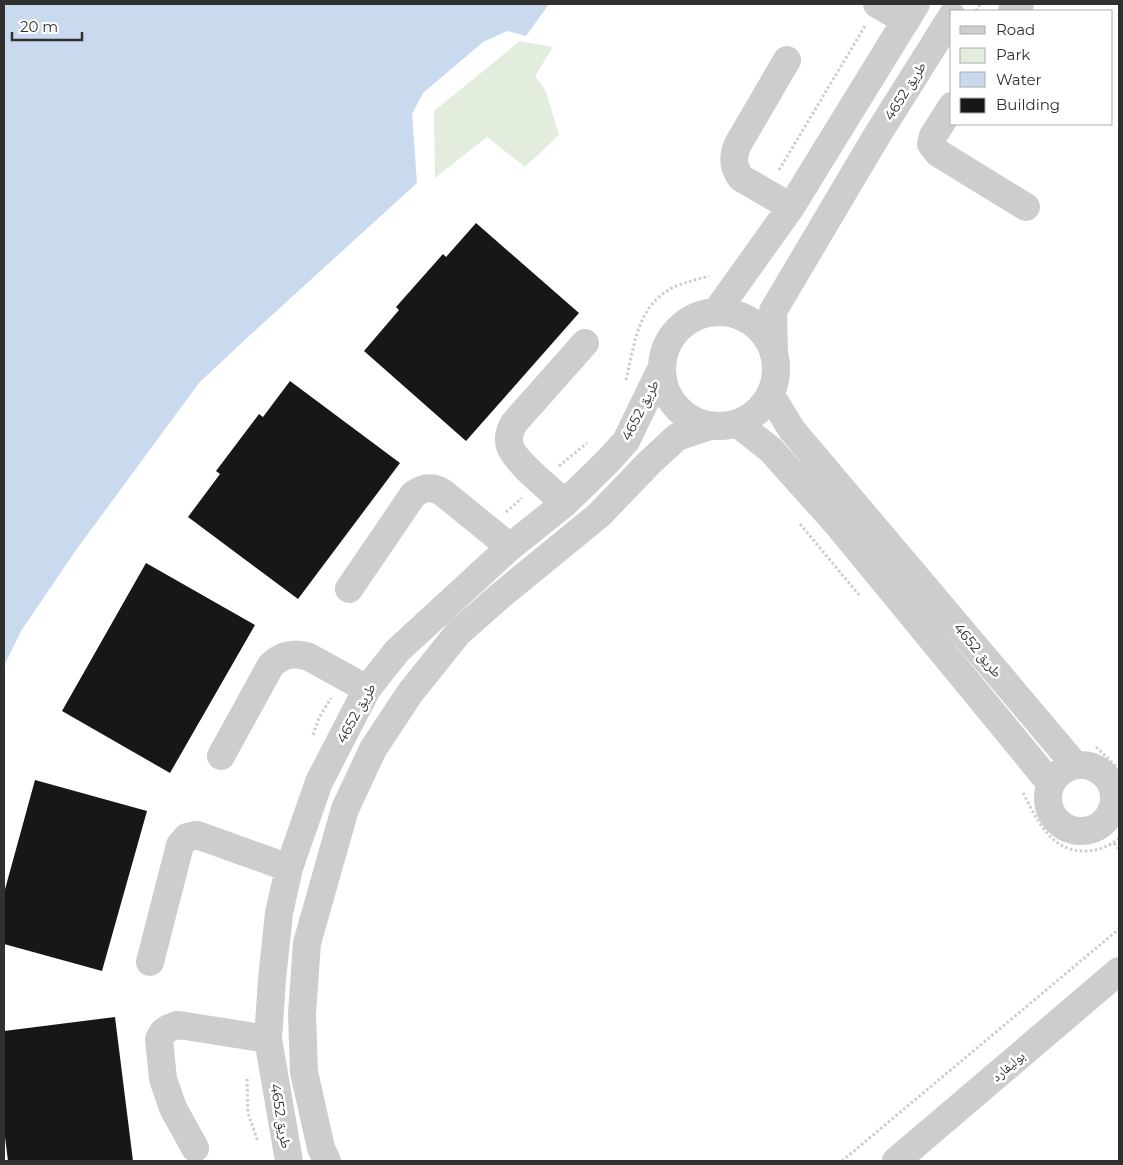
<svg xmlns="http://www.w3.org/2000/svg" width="1123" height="1165" viewBox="0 0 1123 1165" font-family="Montserrat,'Noto Naskh Arabic',sans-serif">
  <rect width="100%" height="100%" fill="#fff"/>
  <!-- green -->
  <path fill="#e3eddd" d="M520,41L553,47L535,76L546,91L559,135L525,167L487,137L435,178L434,111Z"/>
  <!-- water -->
  <path fill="#c9d9ee" d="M4,4H549L526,36L507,31L483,42L423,93L412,114L417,183L249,336L199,383L76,550L21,631L4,666Z"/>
  <!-- building -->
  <path fill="#171717" d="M476,223L579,313L466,441L364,351L399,310L396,307L443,254L446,257Z
    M290,381L400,463L298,599L188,517L220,474L216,471L259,414L263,417Z
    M146,563L255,625L170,773L62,711Z
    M35,780L147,811L102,971L4,944V893Z
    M115,1017L133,1161H8L4,1129V1031Z"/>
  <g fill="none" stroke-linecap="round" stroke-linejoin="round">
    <!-- path -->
    <path stroke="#cdcdcd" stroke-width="3" stroke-dasharray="2.5 2.5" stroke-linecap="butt" d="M976,11L980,4
      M779,170L865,26
      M626,380C635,343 637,304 676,286C687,282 698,279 709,276
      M559,466L587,443
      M506,512L522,498
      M800,524L860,596
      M313,735L319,718L331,698
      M1096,747L1119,769
      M1023,793C1037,819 1050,851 1084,851C1097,851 1109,847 1119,838
      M1114,843L1119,849
      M247,1079L248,1113L258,1142
      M842,1161L1119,929"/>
    <!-- minor -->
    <path stroke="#cdcdcd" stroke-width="28" d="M877,4L906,21
      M1012,11L1020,4
      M787,60L738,144C732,157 733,167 741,178L791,207
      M952,106L933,136L931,144L938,153L1026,207
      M716,312L791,207L916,4
      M662 369a57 57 0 1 1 114 0a57 57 0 1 1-114 0Z
      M774,354L773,311L876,137L952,16
      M770,394L792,430L1075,765
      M737,423L771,450L839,526L1051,784
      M565,503C552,491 514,461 510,446C507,437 510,430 514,423L585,343
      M349,589L413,495C423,487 431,486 442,492L510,547
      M221,756L271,665C283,654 294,652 309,657L367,689
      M1048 798a33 33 0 1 1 66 0a33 33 0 1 1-66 0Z
      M150,962L180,845L187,837L197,835L289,868
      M195,1148L173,1108L163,1079L159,1039L163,1032L169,1028L177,1025L185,1026L268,1039
      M289,1161L268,1039L272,979L279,913L289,868L319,782L367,689L397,651L510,547L565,503L608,461L626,441L661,369
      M327,1161L321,1148L304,1072L302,1014L307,943L345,809L373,749L410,693L458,633L500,596L599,515L649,463L677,437L710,426
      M896,1161L1119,971"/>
  </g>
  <g text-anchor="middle" stroke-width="5" stroke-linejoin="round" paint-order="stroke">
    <!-- street labels -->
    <g font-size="14" fill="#303030" stroke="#fff">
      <text transform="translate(905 91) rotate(-58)" y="5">طريق 4652</text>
      <text transform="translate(640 410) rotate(-63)" y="5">طريق 4652</text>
      <text transform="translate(978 650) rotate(50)" y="5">طريق 4652</text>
      <text transform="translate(356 713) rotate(-61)" y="5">طريق 4652</text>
      <text transform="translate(1008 1066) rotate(-40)" y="5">بوليفارد</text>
      <text transform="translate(281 1116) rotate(80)" y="5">طريق 4652</text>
    </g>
  </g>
  <!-- border -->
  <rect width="1123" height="1165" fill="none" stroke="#303030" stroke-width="10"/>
  <!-- legend -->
  <rect x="950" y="10" width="162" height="115" fill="#ffffff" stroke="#acacac"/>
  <rect x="960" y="26" width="25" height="8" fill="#cdcdcd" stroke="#acacac"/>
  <text x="996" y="35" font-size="15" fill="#303030">Road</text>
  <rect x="960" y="48" width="25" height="15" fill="#e3eddd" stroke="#acacac"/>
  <text x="996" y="60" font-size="15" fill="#303030">Park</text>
  <rect x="960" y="72" width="25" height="15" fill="#c9d9ee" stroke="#acacac"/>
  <text x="996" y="85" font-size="15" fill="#303030">Water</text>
  <rect x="960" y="98" width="25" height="15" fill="#171717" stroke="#acacac"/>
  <text x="996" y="110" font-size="15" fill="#303030">Building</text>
  <!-- scale -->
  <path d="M12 32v8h70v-8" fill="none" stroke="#303030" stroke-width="2.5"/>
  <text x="20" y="32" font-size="15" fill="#303030" stroke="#ffffff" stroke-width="4" paint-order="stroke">20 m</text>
</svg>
